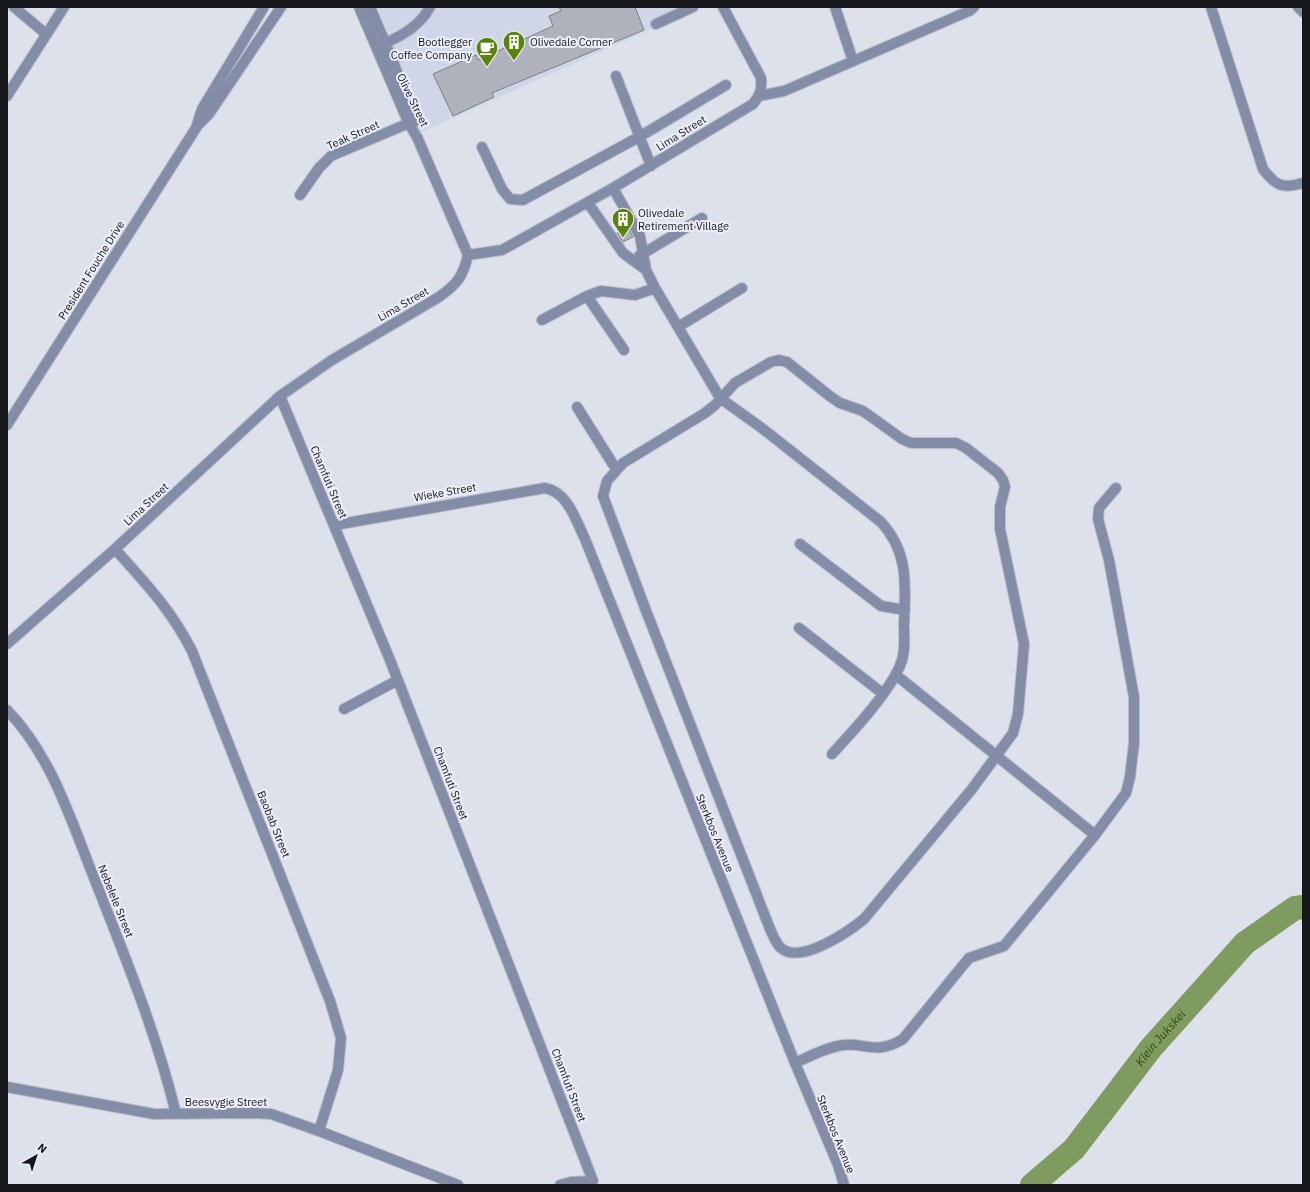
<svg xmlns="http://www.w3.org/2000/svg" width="1310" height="1192" viewBox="0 0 1310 1192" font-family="'IBM Plex Sans',sans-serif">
  <rect width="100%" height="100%" fill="#dde1eb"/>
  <!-- built -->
  <path fill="#d0d6e7" d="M366,7H700L420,133Z"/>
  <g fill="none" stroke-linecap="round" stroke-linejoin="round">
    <!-- river -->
    <path stroke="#809b5f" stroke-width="24" id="s1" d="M1032,1185L1074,1149L1151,1048L1245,943L1295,908L1303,907"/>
  </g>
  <!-- building -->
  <path fill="#afb2bc" stroke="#7a7e86" d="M559,7H635L644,30L492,93L494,97L453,116L433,74L476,55L478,60L553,26L549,16L561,11Z
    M628,227L633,237L623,242L617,233Z"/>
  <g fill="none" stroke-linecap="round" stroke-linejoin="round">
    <!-- minor casing -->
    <g stroke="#b9bdc6" stroke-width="12">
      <path id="minor" d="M14,7L46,34
        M359,7L409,124L417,137L468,255
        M370,7L393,61L414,122
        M835,7L853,61
        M1211,7L1263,169C1276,186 1282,189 1303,183
        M1298,7L1303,12
        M656,24L693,7
        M385,43C402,36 421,24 430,7
        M616,76L651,166
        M7,96L64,7
        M759,96L784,91L969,11L974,7
        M198,125L209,114L281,7
        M482,147L502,189L510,199L523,200L639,137L726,85
        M613,188L640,236L646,270L655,288L720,398L763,429L881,522C910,554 905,586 904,626C904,640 906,654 899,668C886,696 853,731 832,754
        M300,195L319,168L331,156L414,121
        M588,203L623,253L646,270
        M639,256L702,218
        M587,296L624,350
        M542,320L587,296L601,291L635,295L655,288
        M678,327L742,288
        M779,360L787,362L831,397L840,403L863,411L902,439L911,443H956L966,448L998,473L1003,480L1005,487L1000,507V529L1024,644L1018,714L1013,733L972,789L864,919C848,932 800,965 781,948C776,944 773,935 770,929L645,608L603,496L607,481L623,463L705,413L715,405L735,383L771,362Z
        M280,396L390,660L593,1181
        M577,407L616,469
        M7,425L196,128L202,109L264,7
        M335,525L545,488C568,492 576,521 585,539L795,1063L838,1165L844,1185
        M800,544L881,606L905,610
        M115,549C146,584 170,608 192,651L330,1001L341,1038L338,1070L319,1131
        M799,628L882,693
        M7,644L115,549L280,396L332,360L439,297C457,284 463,277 468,255L502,250L613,188L753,104C760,95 762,90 761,78L723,7
        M896,675L1095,835
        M344,709L398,680
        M7,710C52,756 72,823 96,883C126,959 157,1035 176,1114
        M795,1063C808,1057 823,1049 838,1046C863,1040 874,1057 903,1039L969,958L1004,946L1095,835L1126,793L1130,777L1134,743V697L1109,560L1098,519L1099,508L1116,488
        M7,1087L154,1114L253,1113L271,1114L319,1131L458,1185
        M560,1185L571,1182L593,1181"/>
    </g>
    <!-- minor -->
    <use href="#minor" stroke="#848da7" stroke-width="10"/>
  </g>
  <!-- icons -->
  <defs>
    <g id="building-pin" transform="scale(1.15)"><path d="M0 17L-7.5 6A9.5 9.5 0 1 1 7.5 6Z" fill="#5a830a" stroke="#ebeef8"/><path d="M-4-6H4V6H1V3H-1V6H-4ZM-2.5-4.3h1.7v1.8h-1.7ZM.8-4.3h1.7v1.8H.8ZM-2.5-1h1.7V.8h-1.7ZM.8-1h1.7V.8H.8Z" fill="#fff"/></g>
    <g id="cafe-pin" transform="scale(1.15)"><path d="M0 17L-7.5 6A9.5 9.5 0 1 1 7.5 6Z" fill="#5a830a" stroke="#ebeef8"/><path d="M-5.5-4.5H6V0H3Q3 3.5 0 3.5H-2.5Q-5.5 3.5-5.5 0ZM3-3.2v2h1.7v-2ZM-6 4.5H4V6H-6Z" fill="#fff"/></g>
  </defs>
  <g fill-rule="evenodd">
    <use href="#building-pin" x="514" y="42"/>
    <use href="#cafe-pin" x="487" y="48"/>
    <use href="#building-pin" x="623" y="219"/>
  </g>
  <g text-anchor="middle" stroke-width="4" stroke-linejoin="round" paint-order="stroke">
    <!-- poi labels -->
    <g font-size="11" fill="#16171b" stroke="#ebeef8" text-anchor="start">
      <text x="472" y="46" text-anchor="end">Bootlegger<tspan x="472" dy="13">Coffee Company</tspan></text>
      <text x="530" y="46">Olivedale Corner</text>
      <text x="638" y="217">Olivedale<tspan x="638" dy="13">Retirement Village</tspan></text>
    </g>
    <!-- street labels -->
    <g font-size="11" fill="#16171b" stroke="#ebeef8">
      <text transform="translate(413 100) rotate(64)" y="4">Olive Street</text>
      <text transform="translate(681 133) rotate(-32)" y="4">Lima Street</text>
      <text transform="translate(353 135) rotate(-24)" y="4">Teak Street</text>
      <text transform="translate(91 270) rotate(-58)" y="4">President Fouche Drive</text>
      <text transform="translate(403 304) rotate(-30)" y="4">Lima Street</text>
      <text transform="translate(329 482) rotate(67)" y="4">Chamfuti Street</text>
      <text transform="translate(445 492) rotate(-10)" y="4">Wieke Street</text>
      <text transform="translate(146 504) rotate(-43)" y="4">Lima Street</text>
      <text transform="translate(451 783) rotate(69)" y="4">Chamfuti Street</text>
      <text transform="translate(274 824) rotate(68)" y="4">Baobab Street</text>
      <text transform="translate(715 833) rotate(68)" y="4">Sterkbos Avenue</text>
      <text transform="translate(116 901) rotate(68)" y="4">Nebelele Street</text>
      <text transform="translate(569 1085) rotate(69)" y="4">Chamfuti Street</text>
      <text x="226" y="1106">Beesvygie Street</text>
      <text transform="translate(836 1134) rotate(68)" y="4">Sterkbos Avenue</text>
    </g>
    <!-- water labels -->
    <g font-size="12" font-style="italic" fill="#334c06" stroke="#ebeef8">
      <text dy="4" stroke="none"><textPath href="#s1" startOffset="196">Klein Jukskei</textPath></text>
    </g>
  </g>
  <!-- border -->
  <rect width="1310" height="1192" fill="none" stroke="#16171b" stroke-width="16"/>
  <!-- north arrow -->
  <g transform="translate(36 1156) rotate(39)" stroke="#ebeef8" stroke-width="3" paint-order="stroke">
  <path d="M0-3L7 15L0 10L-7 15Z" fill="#16171b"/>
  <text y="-6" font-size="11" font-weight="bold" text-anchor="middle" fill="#16171b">N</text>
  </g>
</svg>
